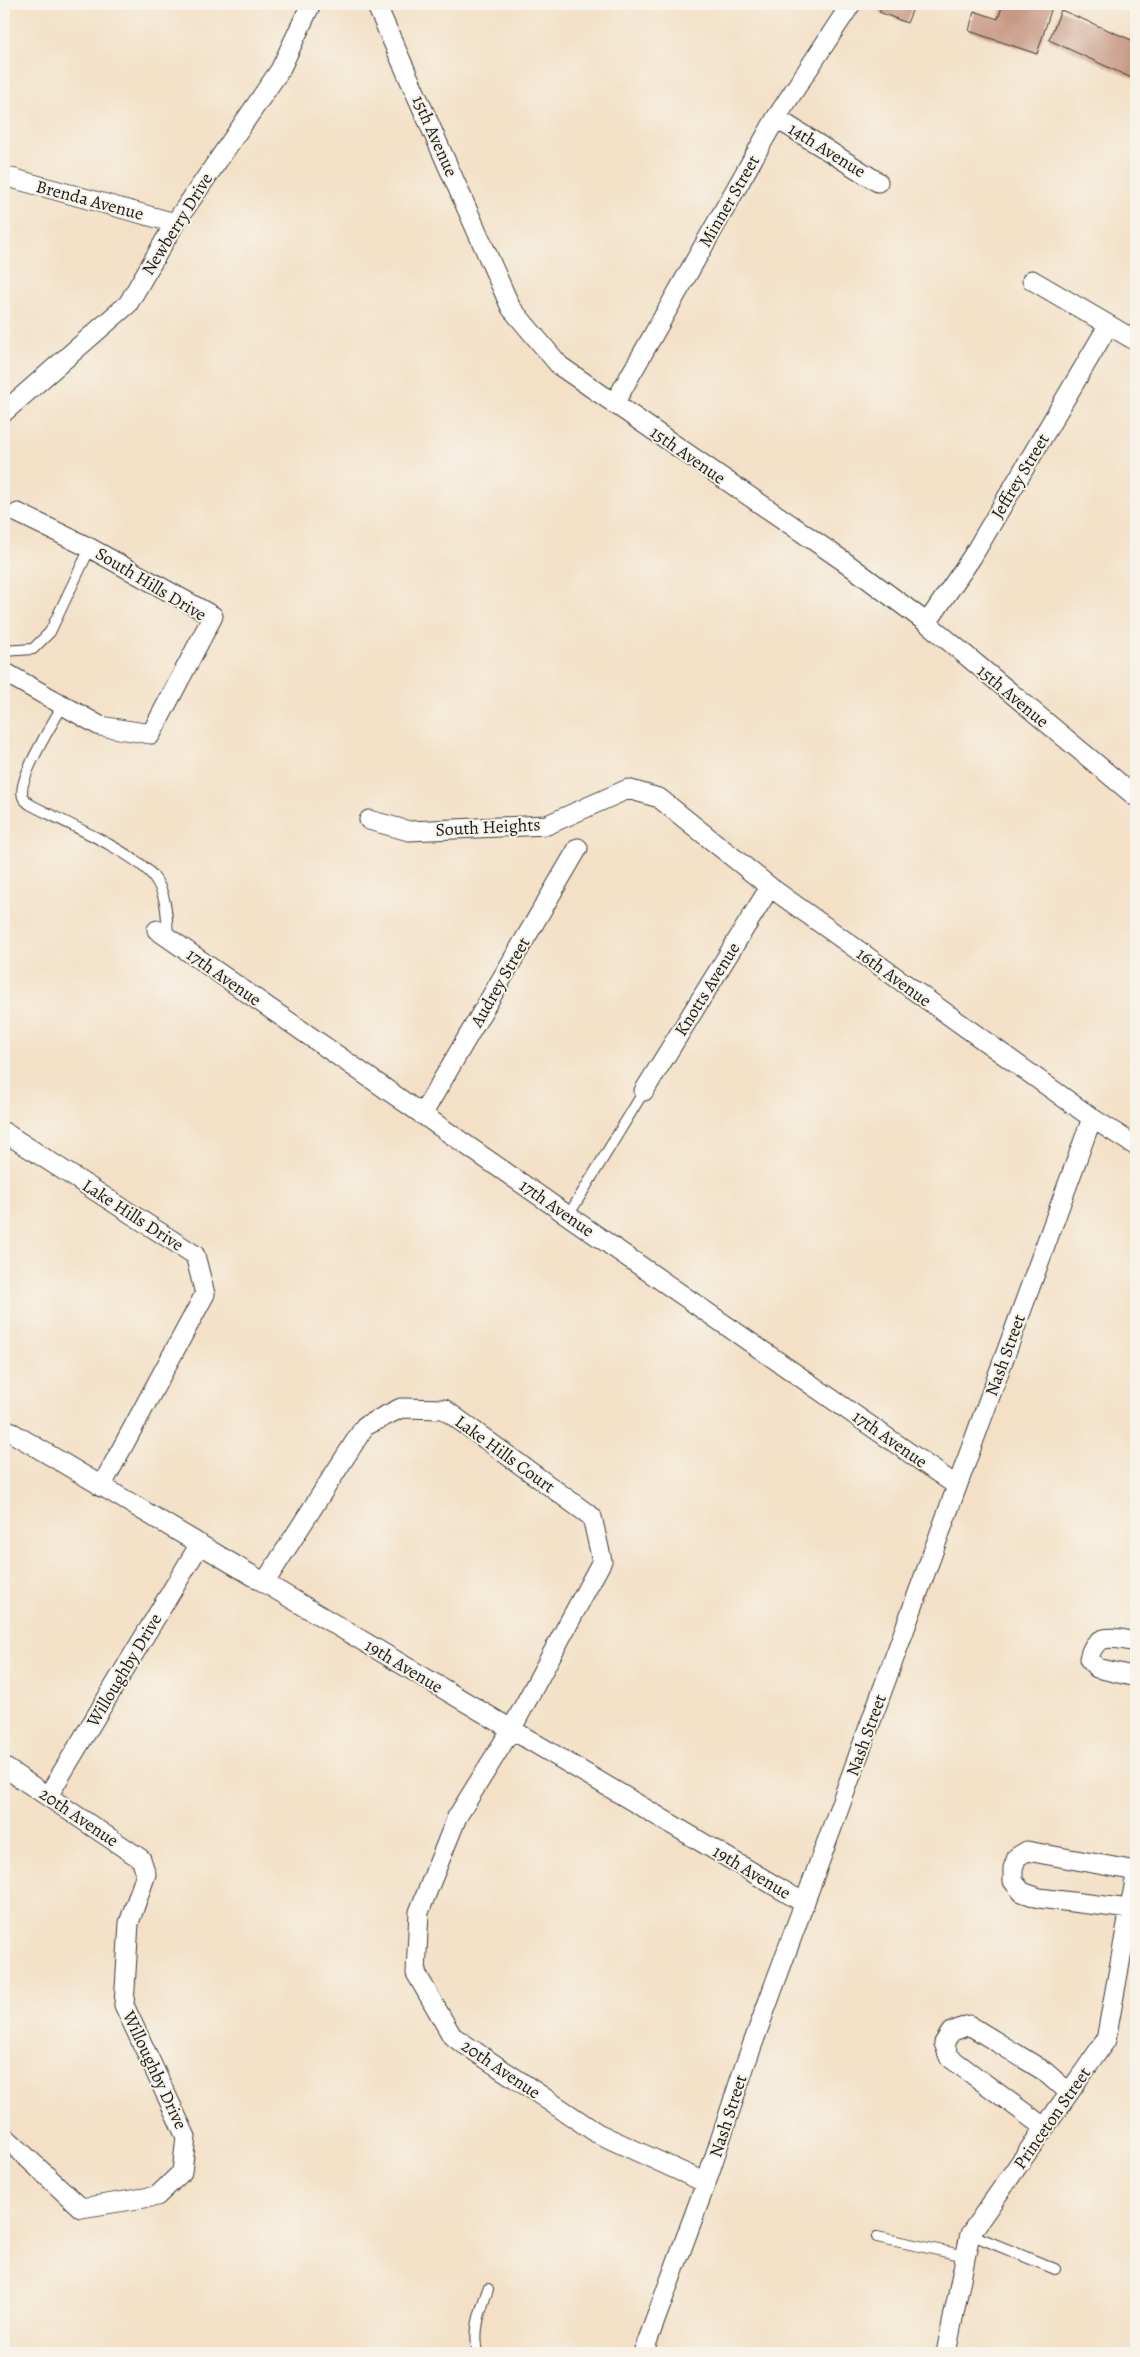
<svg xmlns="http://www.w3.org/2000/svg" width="1140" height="2357" viewBox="0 0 1140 2357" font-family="Alegreya,serif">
  <rect width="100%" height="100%" fill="#f7f3e8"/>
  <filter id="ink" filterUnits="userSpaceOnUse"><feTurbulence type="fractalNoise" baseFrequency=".02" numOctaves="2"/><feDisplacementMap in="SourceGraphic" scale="10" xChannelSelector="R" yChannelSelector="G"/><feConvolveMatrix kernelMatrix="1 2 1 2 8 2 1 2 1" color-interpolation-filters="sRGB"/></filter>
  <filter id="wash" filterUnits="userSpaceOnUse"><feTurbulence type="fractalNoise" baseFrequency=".0096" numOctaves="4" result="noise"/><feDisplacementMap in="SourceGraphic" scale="20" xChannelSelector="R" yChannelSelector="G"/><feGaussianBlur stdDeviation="1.12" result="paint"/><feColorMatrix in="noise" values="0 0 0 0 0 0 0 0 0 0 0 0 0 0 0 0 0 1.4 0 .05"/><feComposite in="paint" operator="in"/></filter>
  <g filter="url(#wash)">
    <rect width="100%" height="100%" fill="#f3e0c6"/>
    <g id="blocks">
      <!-- building -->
      <path fill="#c79985" d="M883,4H915L907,23L879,12Z
        M1003,4H1053L1037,54L969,31L974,11L998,19Z
        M1061,10L1136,42V80L1049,40Z"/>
    </g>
  </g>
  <g filter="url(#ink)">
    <use href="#blocks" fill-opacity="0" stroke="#3c3936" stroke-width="1"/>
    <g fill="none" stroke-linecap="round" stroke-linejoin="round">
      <!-- service casing -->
      <g stroke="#3c3936" stroke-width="12">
        <path id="service" d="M4,651L33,649L50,632L90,548
          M63,705C54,721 16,781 23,797C24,799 28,803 31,805C60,820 135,853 153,876C167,893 167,917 168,938
          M568,1216L644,1091
          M970,2234L1055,2269
          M877,2237L966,2256
          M478,2353C473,2330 480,2312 488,2289"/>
      </g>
      <!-- minor casing -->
      <g stroke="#3c3936" stroke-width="21">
        <path id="minor" d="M376,4L511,308L560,366L845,562L927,623L1136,797
          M776,118L878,182
          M4,176L175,223
          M1032,280L1136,341
          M614,404L776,118L851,4
          M4,412L128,304L175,223L280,70L311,4
          M927,623L972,557L1108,326
          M4,672L100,726L151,734L213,616L90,548L18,513
          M369,820L409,831L547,825L628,789L659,798L770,887L1092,1118L1136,1146
          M157,930L957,1486
          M644,1091L770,887
          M422,1115L578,848
          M4,1132L195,1255L205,1294L101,1487
          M4,1428L804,1903
          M265,1582L365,1426L401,1408L444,1409L592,1517L602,1561L511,1730L457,1817L419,1912L416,1973L452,2036L597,2133L706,2183
          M1136,1642C1114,1638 1095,1631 1089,1659L1097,1668L1136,1677
          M4,1767L141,1859L146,1874L129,1923L124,2005L186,2137L182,2172L157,2196L81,2208L4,2136
          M48,1796L200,1544
          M1130,1909L1039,1898L1022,1892L1013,1881V1868L1017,1857L1027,1851L1136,1871
          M1045,2128L949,2057L944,2043L951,2032L969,2025L1044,2071L1069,2093
          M643,2353L706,2183L745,2065L1092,1118
          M946,2353L970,2234L1106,2040L1136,1875"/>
      </g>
      <!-- service -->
      <use href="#service" stroke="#fff" stroke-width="10"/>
      <!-- minor -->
      <use href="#minor" stroke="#fff" stroke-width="19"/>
    </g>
  </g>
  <g text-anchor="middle" stroke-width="4" stroke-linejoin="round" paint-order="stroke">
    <!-- street labels -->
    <g font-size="18" fill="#1c1c1c" stroke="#f7f3e8">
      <text transform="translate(435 136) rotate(66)" y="6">15th Avenue</text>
      <text transform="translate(827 150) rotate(32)" y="6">14th Avenue</text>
      <text transform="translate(90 200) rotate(15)" y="6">Brenda Avenue</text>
      <text transform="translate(729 201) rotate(-60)" y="6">Minner Street</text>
      <text transform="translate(177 224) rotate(-58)" y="6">Newberry Drive</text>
      <text transform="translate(688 455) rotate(35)" y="6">15th Avenue</text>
      <text transform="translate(1020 476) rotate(-59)" y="6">Jeffrey Street</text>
      <text transform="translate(151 584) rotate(31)" y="6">South Hills Drive</text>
      <text transform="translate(1013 696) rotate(40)" y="6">15th Avenue</text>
      <text transform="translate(488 827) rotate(-3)" y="6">South Heights</text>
      <text transform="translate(224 977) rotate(35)" y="6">17th Avenue</text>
      <text transform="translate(894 977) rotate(36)" y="6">16th Avenue</text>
      <text transform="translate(500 982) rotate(-60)" y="6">Audrey Street</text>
      <text transform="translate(707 989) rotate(-58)" y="6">Knotts Avenue</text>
      <text transform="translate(557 1208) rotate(35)" y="6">17th Avenue</text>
      <text transform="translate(133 1215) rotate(33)" y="6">Lake Hills Drive</text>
      <text transform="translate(1005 1355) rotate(-70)" y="6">Nash Street</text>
      <text transform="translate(890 1439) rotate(35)" y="6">17th Avenue</text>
      <text transform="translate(505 1454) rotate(36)" y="6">Lake Hills Court</text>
      <text transform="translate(404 1666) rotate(31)" y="6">19th Avenue</text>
      <text transform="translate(124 1670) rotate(-59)" y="6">Willoughby Drive</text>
      <text transform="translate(866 1735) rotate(-70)" y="6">Nash Street</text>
      <text transform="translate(79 1817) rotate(34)" y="6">20th Avenue</text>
      <text transform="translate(752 1872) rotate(31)" y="6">19th Avenue</text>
      <text transform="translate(501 2069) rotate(34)" y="6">20th Avenue</text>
      <text transform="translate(155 2070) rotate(65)" y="6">Willoughby Drive</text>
      <text transform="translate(728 2116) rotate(-72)" y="6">Nash Street</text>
      <text transform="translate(1052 2118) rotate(-55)" y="6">Princeton Street</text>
    </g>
  </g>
  <!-- margin -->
  <rect width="1140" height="2357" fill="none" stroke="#f7f3e8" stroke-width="20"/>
</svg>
